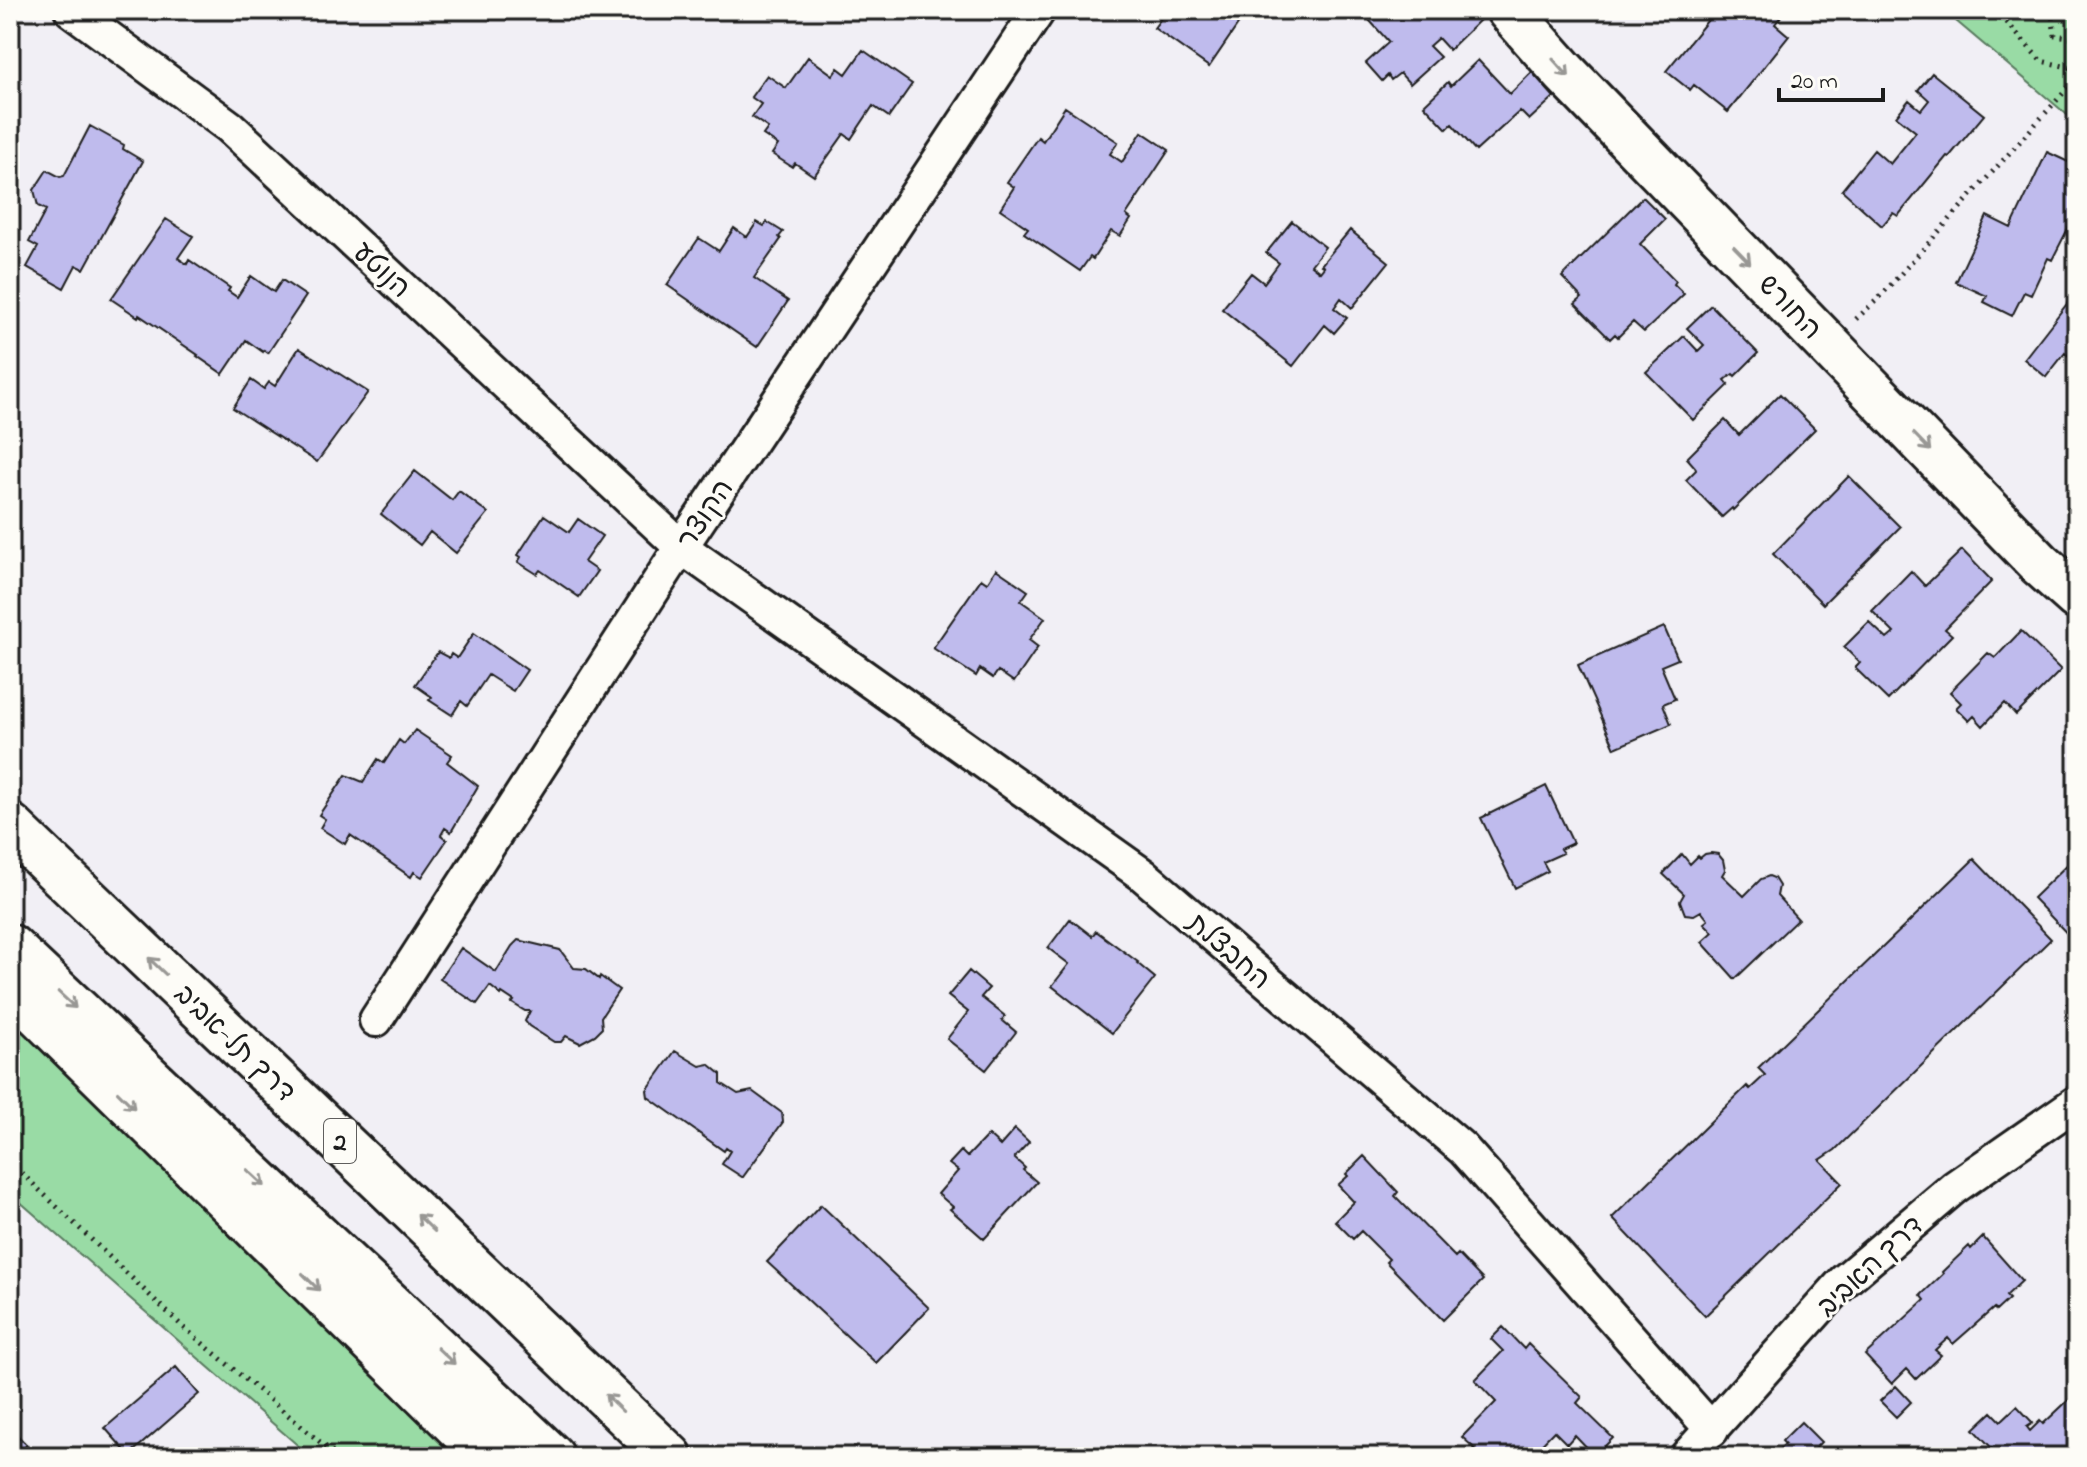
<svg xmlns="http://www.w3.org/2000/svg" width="2087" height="1467" viewBox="0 0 2087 1467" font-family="'Indie Flower','Playpen Sans Hebrew',sans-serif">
  <rect width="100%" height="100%" fill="#f1eff5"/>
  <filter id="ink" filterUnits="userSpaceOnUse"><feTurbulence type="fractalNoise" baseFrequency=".0125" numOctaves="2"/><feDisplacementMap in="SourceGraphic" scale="16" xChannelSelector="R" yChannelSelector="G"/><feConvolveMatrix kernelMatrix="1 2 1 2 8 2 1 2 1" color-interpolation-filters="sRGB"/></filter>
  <g filter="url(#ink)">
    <!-- green -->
    <path fill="#99dba5" stroke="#5a7c60" stroke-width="2" d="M1943,10H2077V124L2065,113Z
      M10,1015L474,1457H311L10,1193Z"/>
    <!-- building -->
    <path fill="#bfbbed" stroke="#1c1c1c" stroke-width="2" d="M1167,10H1248L1209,67L1154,28Z
      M1360,10H1473L1481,19L1449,50L1438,38L1429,46L1440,57L1410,84L1400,73L1391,80L1388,75L1382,81L1366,63L1389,42Z
      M1716,10H1786L1775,24L1789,36L1728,112L1694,85L1690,90L1666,71Z
      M863,50L912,84L889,117L873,106L851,139L844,134L814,176L795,163L792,167L772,154L778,145L763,135L768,128L752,117L761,104L751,97L767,75L786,88L808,57L833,75L838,68L846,74Z
      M1478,60L1510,94L1532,72L1554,97L1529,120L1520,111L1476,151L1452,124L1447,129L1424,105L1448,82L1451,86Z
      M1932,73L1984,115L1949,157L1947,156L1898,216L1893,213L1882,226L1842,190L1874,150L1890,164L1916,132L1896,116L1909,100L1921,110L1929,100L1918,90Z
      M1065,107L1118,142L1110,154L1122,162L1142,132L1169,150L1126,215L1131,219L1120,236L1111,231L1093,259L1090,257L1080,271L1024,233L1028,228L1000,209L1014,187L1007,182L1038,137L1043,141Z
      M90,126L124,145L123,149L143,161L84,269L76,265L64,288L27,267L38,247L29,242L46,210L38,206L34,190L47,170L60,177L64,176Z
      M2047,152L2077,166V211L2052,260L2048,258L2031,295L2024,292L2012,316L1984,302L1987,296L1956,282L1987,216L2011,228Z
      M1643,197L1665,219L1640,244L1676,281L1674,284L1684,294L1644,332L1633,322L1618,337L1615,334L1610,339L1575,304L1582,298L1562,277Z
      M166,219L193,236L178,258L187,264L189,260L230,288L228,291L237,297L251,276L274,292L282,280L306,296L268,353L264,350L263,352L246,340L223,374L197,356L198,355L139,315L138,317L111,299Z
      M1292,221L1325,247L1311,265L1320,272L1324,267L1321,265L1350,230L1389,262L1352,308L1341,298L1334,308L1347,318L1334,333L1325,325L1293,366L1222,309L1251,273L1264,283L1279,263L1266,253Z
      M757,222L764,226L767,222L783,232L779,237L781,239L754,278L788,301L757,347L667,285L699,238L719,251L734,228L747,237Z
      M2077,291V363L2065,353L2046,377L2024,359Z
      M1711,305L1758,353L1735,376L1733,374L1725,380L1729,385L1693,420L1646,372L1684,336L1698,351L1704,345L1687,328Z
      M299,348L368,392L317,462L233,408L251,380L264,389L269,382L275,386Z
      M1780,394L1815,429L1733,510L1732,508L1722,517L1686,480L1696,470L1695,467L1687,458L1725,420L1739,435Z
      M415,471L452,500L459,491L488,513L456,553L430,532L420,545L381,514Z
      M1849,476L1900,527L1823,604L1773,554Z
      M544,515L569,532L578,519L602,536L584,562L597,571L579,597L540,570L537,574L518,562L521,557L518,555Z
      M1962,550L1992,581L1945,629L1952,635L1888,700L1855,668L1860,663L1844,647L1869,622L1887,639L1894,633L1872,611L1911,571L1925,586Z
      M996,569L1028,591L1021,601L1045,618L1029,640L1038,647L1014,682L998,671L993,678L980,669L976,676L933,648L981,579L987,583Z
      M1664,627L1678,659L1661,666L1675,699L1663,704L1671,724L1615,748L1578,665Z
      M2021,631L2061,670L2016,715L2005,703L1983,726L1974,716L1969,721L1956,708L1961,703L1950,692L1988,653L1995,658Z
      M474,633L527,670L513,691L488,675L467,706L461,701L452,715L429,700L432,697L415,685L438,652L449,658L451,654L457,658Z
      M415,730L452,755L447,762L478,786L451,832L445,828L441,835L447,840L422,877L414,872L411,877L350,835L345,844L320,828L325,819L319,815L346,775L363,782L378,759L384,763L399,740L404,744Z
      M1546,786L1573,843L1560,849L1563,853L1543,862L1548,871L1515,888L1481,818Z
      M1711,853L1718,854L1723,860L1725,870L1722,875L1744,896L1761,879L1769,876L1774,878L1779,886L1777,896L1798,919L1735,979L1702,942L1713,932L1704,923L1708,920L1701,911L1694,915L1685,914L1680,901L1684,894L1663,874L1682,854L1690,864L1698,856L1700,858L1705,854Z
      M2077,855V944L2033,898Z
      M1974,859L2051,939L1835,1150L1820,1160L1842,1183L1705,1316L1612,1218L1747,1086L1750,1089L1765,1075L1758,1068Z
      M1070,919L1092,936L1096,931L1138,962L1137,963L1155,978L1112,1033L1052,986L1069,964L1048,948Z
      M518,940L560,950L574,968L586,969L599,979L600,976L619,990L601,1017L602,1028L595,1035L580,1043L566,1036L561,1042H554L529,1026L525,1021L530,1011H525L512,1003L514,1001L502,993L501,995L490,986L477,1004L440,979L461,948L496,972L512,946Z
      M969,971L989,988L981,997L1005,1016L1002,1020L1016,1032L986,1070L947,1039L968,1012L948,996Z
      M675,1051L700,1066L709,1064L721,1074V1083L738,1094L752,1091L782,1113L783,1122L743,1177H742L722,1164L730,1151L726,1148L724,1151L648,1097L647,1090Z
      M1015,1129L1029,1142L1014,1158L1025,1168L1023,1170L1037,1182L984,1239L950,1209L953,1207L938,1194L958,1171L949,1164L961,1151L967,1157L988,1135L1000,1146Z
      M1364,1156L1398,1192L1395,1196L1455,1257L1458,1254L1483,1280L1443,1320L1386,1262L1389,1259L1361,1231L1353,1239L1335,1221L1354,1202L1338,1185L1348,1176L1346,1174Z
      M821,1205L929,1308L876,1363L767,1262Z
      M1983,1237L2022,1281L2006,1296L2009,1299L1996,1311L1994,1308L1953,1344L1948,1338L1935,1350L1941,1355L1916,1379L1907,1369L1892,1384L1865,1355L1925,1300L1921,1295L1943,1274L1942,1272L1969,1246L1971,1249Z
      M1503,1327L1524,1349L1528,1344L1582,1397L1577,1403L1613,1438L1595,1456L1575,1435L1567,1444L1554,1431L1529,1457H1491L1488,1454L1484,1457L1462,1437L1496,1402L1475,1380L1503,1351L1491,1339Z
      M176,1367L199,1394L129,1455L105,1428Z
      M1896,1386L1911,1402L1896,1417L1880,1401Z
      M2074,1395L2077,1398V1455L2075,1457H2011L2009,1455L2000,1457L1974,1429L1992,1412L2001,1421L2017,1406L2033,1423L2027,1427L2030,1431L2040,1421L2043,1424Z
      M1801,1422L1821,1442L1807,1457H1766L1772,1451L1775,1453L1785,1444L1782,1441Z
      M10,1428L27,1445L14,1457H10Z"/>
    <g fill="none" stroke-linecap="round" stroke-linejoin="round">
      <!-- street casing -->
      <g stroke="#1c1c1c" stroke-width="38">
        <path id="street" d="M71,10L230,127L681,547L1143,875L1463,1149L1712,1430
          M376,1020L681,547L1039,10
          M1686,1457L1844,1281L1955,1187L2077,1102"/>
      </g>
      <!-- secondary casing -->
      <g stroke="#1c1c1c" stroke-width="50">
        <path id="secondary" d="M1509,10L1564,72L2040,564L2077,597"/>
      </g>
      <!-- highway casing -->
      <g stroke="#1c1c1c" stroke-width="50">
        <path id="highway" d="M10,826L670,1457
          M10,947L552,1457
          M23,999L489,1457"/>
      </g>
      <!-- path -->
      <path stroke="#1c1c1c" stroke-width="5" stroke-dasharray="2 6" stroke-linecap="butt" d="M1996,10L2041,61L2077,69
        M2051,10L2055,35L2077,38
        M1856,319L1879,298L2077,78
        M10,1162L182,1326L338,1457"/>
      <!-- street -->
      <use href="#street" stroke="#fdfcf7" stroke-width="32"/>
      <!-- secondary -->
      <use href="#secondary" stroke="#fdfcf7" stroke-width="44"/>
      <!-- highway -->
      <use href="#highway" stroke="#fdfcf7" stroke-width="44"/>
    </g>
    <!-- one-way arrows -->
    <defs><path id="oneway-shaft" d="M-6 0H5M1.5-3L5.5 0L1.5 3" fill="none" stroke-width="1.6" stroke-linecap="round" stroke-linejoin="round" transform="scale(2)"/></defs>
    <g stroke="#989794">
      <use href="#oneway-shaft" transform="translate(1561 68) rotate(48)"/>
      <use href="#oneway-shaft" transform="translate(1742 255) rotate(46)"/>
      <use href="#oneway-shaft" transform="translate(1922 442) rotate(46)"/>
      <use href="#oneway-shaft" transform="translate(157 966) rotate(-136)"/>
      <use href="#oneway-shaft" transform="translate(67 1000) rotate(43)"/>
      <use href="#oneway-shaft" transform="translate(126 1100) rotate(45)"/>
      <use href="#oneway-shaft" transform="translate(256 1178) rotate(43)"/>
      <use href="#oneway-shaft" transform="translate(426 1223) rotate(-136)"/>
      <use href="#oneway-shaft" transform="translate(311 1282) rotate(45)"/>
      <use href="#oneway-shaft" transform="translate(446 1356) rotate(43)"/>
      <use href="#oneway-shaft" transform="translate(614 1403) rotate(-136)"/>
    </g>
  </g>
  <g text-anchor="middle" stroke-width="6" stroke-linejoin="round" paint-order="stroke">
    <!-- shield labels -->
    <rect fill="#fdfcf7" stroke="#605f5e" stroke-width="2" x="324" y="1119" width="32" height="44" rx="6"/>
    <g font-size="26" font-weight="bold" fill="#1c1c1c">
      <text x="340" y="1150">2</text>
    </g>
    <!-- street labels -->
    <g font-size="28" fill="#1c1c1c" stroke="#fdfcf7">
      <text transform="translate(383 269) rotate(43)" y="10">הנוטע</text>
      <text transform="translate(1791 306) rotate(46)" y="10">החורש</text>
      <text transform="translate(704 513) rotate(-56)" y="10">הקוצר</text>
      <text transform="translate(1230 950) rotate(41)" y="10">החבצלת</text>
      <text transform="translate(236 1042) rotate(44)" y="10">דרך תל-אביב</text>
      <text transform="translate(1869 1265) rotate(-43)" y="10">דרך האביב</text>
    </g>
  </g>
  <!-- margin -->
  <rect width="2087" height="1467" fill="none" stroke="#fdfcf7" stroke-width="40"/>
  <rect x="20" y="20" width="2047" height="1427" fill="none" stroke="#1c1c1c" stroke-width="3" filter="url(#ink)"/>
  <!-- scale -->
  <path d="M1779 88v12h104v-12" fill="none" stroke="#1c1c1c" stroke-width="4"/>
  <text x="1791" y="88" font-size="24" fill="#1c1c1c" stroke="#fdfcf7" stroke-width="6" paint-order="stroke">20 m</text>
</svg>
